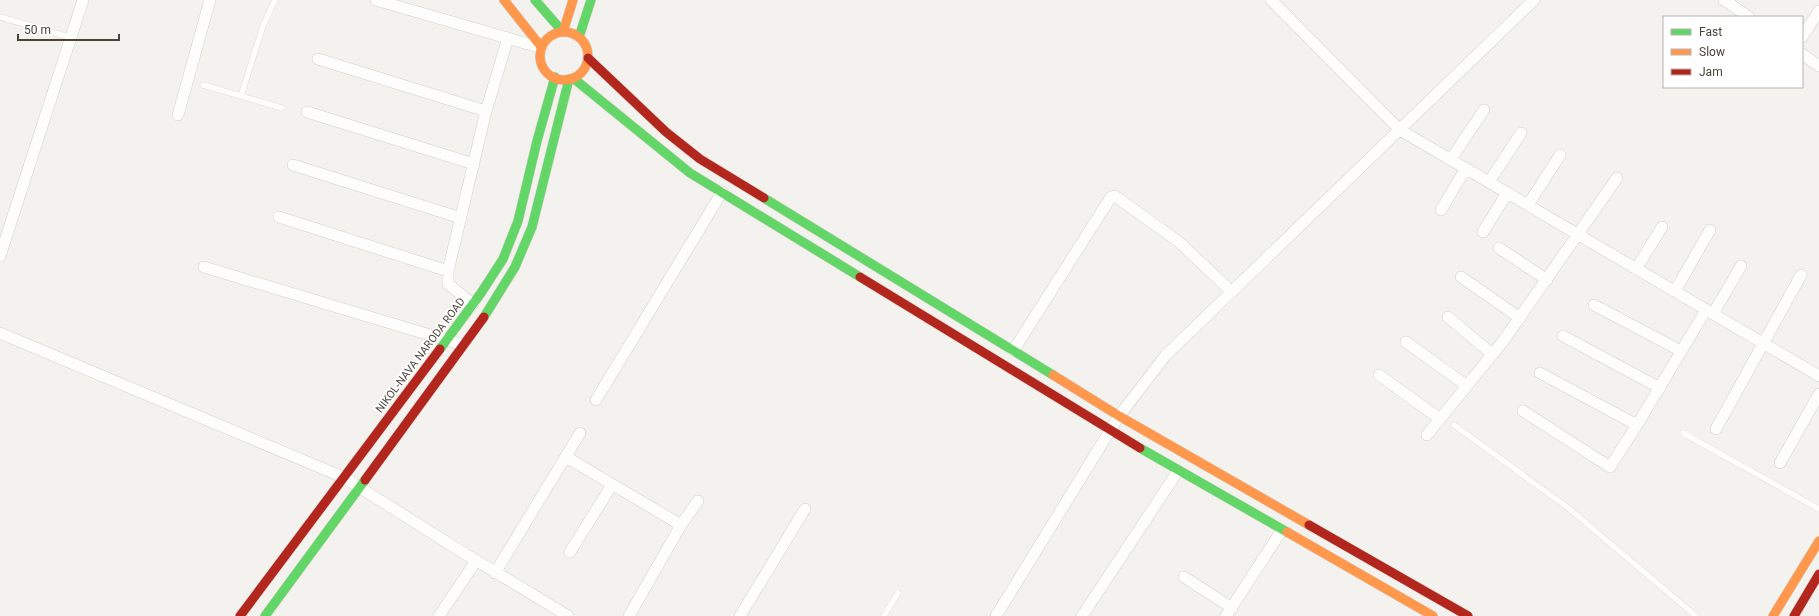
<svg xmlns="http://www.w3.org/2000/svg" width="1819" height="616" viewBox="0 0 1819 616" font-family="Roboto,sans-serif">
  <rect width="100%" height="100%" fill="#f4f2ee"/>
  <g fill="none" stroke-linecap="round" stroke-linejoin="round">
    <!-- lane casing -->
    <g stroke="#d2d0cb" stroke-width="6">
      <path id="lane" d="M0,17L72,38
        M203,85L282,108
        M241,96L263,26L275,0
        M1454,425L1567,507L1696,616
        M1683,433L1819,509
        M884,616L898,593"/>
    </g>
    <!-- street casing -->
    <g stroke="#d2d0cb" stroke-width="12">
      <path id="street" d="M376,0L542,48
        M1271,0L1400,130L1819,376
        M1724,0L1749,17
        M1802,37L1819,11
        M1802,54L1819,66
        M318,59L486,111
        M307,112L474,164
        M178,115L210,0
        M1451,159L1484,110
        M293,165L461,218
        M1489,182L1521,133
        M1528,205L1560,155
        M1441,210L1466,168
        M279,217L448,271L486,111L508,38
        M1483,232L1507,193
        M1499,248L1547,280
        M0,256L83,0
        M204,267L463,345
        M1636,269L1662,227
        M448,271V284L473,304
        M1461,277L1520,318
        M1675,291L1710,230
        M1594,305L1681,351
        M1713,314L1741,266
        M1448,317L1492,354
        M0,333L343,477L459,550L568,616
        M1563,336L1660,388
        M1406,342L1467,386
        M1013,351L1111,197L1115,196L1179,242L1232,292
        M1540,373L1637,425
        M1379,375L1440,419
        M596,400L722,192
        M1523,411L1610,467L1637,425L1706,310
        M1716,429L1801,275
        M1427,435L1504,340L1617,178
        M566,457L681,525L698,501
        M1780,463L1819,394
        M570,552L612,485
        M495,573L580,433
        M1184,577L1232,608
        M439,616L476,561
        M629,616L681,525
        M740,616L805,509
        M996,616L1119,416L1166,355L1534,0
        M1082,616L1178,471
        M1226,616L1282,530"/>
    </g>
    <!-- fast casing -->
    <g stroke="#d3cfc5" stroke-width="10">
      <path id="fast" d="M535,0L563,32
        M579,37L591,0
        M573,78L690,173L860,277
        M764,198L1053,375
        M484,317L515,267L532,227L569,79
        M440,349L481,293L503,259L518,221L537,141L555,77
        M1140,448L1287,532
        M265,616L365,480"/>
    </g>
    <!-- slow casing -->
    <g stroke="#d3cfc5" stroke-width="10">
      <path id="slow" d="M504,0L542,48
        M563,32L573,0
        M540 56a24 24 0 1 1 48 0a24 24 0 1 1-48 0Z
        M1053,375L1119,416L1309,525
        M1287,532L1433,616
        M1773,616L1819,541"/>
    </g>
    <!-- jam casing -->
    <g stroke="#d3cfc5" stroke-width="10">
      <path id="jam" d="M588,58L666,132L700,159L764,198
        M860,277L1140,448
        M365,480L484,317
        M1309,525L1468,616
        M240,616L440,349
        M1794,616L1819,574"/>
    </g>
    <!-- lane -->
    <use href="#lane" stroke="#fdfdfc" stroke-width="5.5"/>
    <!-- street -->
    <use href="#street" stroke="#fdfdfc" stroke-width="11"/>
    <!-- fast -->
    <use href="#fast" stroke="#63d668" stroke-width="9"/>
    <!-- slow -->
    <use href="#slow" stroke="#ff974d" stroke-width="9"/>
    <!-- jam -->
    <use href="#jam" stroke="#b3261e" stroke-width="9"/>
  </g>
  <g text-anchor="middle" stroke-width="3.5" stroke-linejoin="round" paint-order="stroke">
    <!-- street labels -->
    <g font-size="11" fill="#4b4439" stroke="#fff">
      <text transform="translate(420 355) rotate(-53)" y="4">NIKOL-NAVA NARODA ROAD</text>
    </g>
  </g>
  <!-- legend -->
  <rect x="1663" y="16" width="140" height="72" fill="#ffffff" stroke="#b7b4b0"/>
  <rect x="1671" y="29" width="20" height="6" fill="#63d668" stroke="#b7b4b0"/>
  <text x="1699" y="36" font-size="12" fill="#4b4439">Fast</text>
  <rect x="1671" y="49" width="20" height="6" fill="#ff974d" stroke="#b7b4b0"/>
  <text x="1699" y="56" font-size="12" fill="#4b4439">Slow</text>
  <rect x="1671" y="69" width="20" height="6" fill="#b3261e" stroke="#b7b4b0"/>
  <text x="1699" y="76" font-size="12" fill="#4b4439">Jam</text>
  <!-- scale -->
  <path d="M18 34v6h101v-6" fill="none" stroke="#4b4439" stroke-width="2"/>
  <text x="24" y="34" font-size="12" fill="#4b4439" stroke="#ffffff" stroke-width="3" paint-order="stroke">50 m</text>
</svg>
